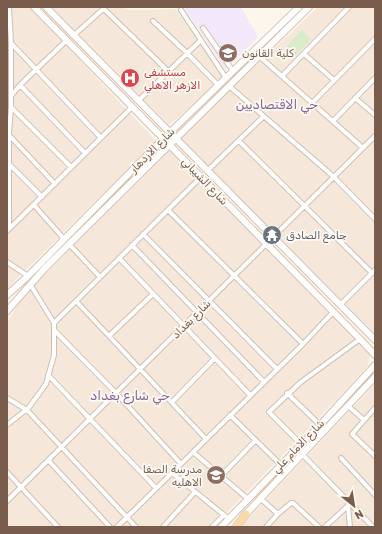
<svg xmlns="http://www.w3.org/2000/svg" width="382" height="534" viewBox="0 0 382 534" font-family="Rubik,'Noto Naskh Arabic',sans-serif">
  <rect width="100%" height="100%" fill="#fdf6ec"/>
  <!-- residential -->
  <path fill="#f5e8da" d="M7,7H30L156,141L7,289Z
    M52,7H118L132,10L176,9L225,78L169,125Z
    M318,7H375V334L179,138Z
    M170,150L370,353L369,364L344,392L213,527H7V323L21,298Z
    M375,384V527H240Z"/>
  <!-- education -->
  <path fill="#f3e8fa" d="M184,7H241L258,37L225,70Z"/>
  <!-- pitch -->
  <path fill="#d8ecc9" d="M302,30L311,39L295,56L286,47Z"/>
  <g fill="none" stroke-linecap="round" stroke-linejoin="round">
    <!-- street casing -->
    <g stroke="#d1beb0" stroke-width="6">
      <path id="street" d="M9,7L11,43V107L9,134V229
        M181,10L226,78
        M153,21L187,53L218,85
        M203,28L233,71
        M74,35L102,10H105L169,72
        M11,43L101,138
        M304,54L334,80
        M259,56L363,148
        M282,76L349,7
        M20,85L85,153
        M229,86L334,177L375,219
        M11,96L20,85L67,40
        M355,98L375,115
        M138,101L201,40
        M312,103L375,39
        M11,107L71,167
        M333,121L375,78
        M8,134L55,184
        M239,141L372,273
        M9,164L42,197
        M207,171L264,116
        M34,205L64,239
        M168,210L303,344
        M7,231L132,107
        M143,234L277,369
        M69,244L100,277
        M132,245L264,382
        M119,258L250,395
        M7,262L28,276
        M76,301L206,439
        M340,305L375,270
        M54,323L201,177
        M54,330L116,393L181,464
        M109,336L153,294
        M48,375L156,488
        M287,393L320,425
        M7,398L27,410L136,527
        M172,402L215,358
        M348,406L364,420
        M375,408L352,434L375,456
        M27,410L46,384L54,355V323L30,284
        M230,415L281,465
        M7,425L26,410
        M301,444L269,412L301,382L360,339
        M193,452L248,499
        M302,454L373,527
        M341,458L375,495
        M48,460L110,527
        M7,472L58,527
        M172,473L229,519
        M221,476L256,440
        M261,499L278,514
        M7,501L375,136
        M348,506L350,527
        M117,527L303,344L333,312
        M163,527L195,492
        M212,527L224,515
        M266,527L278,514L291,503H293L319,527
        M325,527L351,503"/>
    </g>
    <!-- secondary casing -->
    <g stroke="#d6c0b0" stroke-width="8">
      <path id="secondary" d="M34,7L360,339L375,355
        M46,7L375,340
        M7,295L27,277L159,143L299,7
        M7,311L45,268L309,7
        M243,517L375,377
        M221,527L320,425L375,365"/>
    </g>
    <!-- primary casing -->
    <g stroke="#dad1cd" stroke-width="9">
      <path id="primary" d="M236,527L246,514"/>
    </g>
    <!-- street -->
    <use href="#street" stroke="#fff" stroke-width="4"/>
    <!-- secondary -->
    <use href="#secondary" stroke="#fff" stroke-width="6"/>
    <!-- primary -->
    <use href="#primary" stroke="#fbd9a5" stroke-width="7"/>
  </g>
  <!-- icons -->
  <defs>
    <g id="university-disc" transform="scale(1)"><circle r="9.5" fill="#8d6e63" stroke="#fffaf3"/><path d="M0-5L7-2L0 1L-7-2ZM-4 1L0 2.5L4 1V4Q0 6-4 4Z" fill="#fff"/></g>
    <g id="hospital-disc" transform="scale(1)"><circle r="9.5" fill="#e0444e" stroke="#fffaf3"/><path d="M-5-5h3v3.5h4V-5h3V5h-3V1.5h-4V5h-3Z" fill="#fff"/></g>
    <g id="temple-disc" transform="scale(1)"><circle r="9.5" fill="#6b7280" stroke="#fffaf3"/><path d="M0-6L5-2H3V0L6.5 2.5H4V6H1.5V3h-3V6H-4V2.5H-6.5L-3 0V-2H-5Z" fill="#fff"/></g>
  </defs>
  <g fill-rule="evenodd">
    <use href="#university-disc" x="228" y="53"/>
    <use href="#hospital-disc" x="130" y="78"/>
    <use href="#temple-disc" x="272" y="235"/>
    <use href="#university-disc" x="216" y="475"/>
  </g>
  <g text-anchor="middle" stroke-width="3.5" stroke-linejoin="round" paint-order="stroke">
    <!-- education labels -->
    <g font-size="11" fill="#785e54" stroke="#fffaf3" text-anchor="start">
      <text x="242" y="57">كلية القانون</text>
      <text x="202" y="473" text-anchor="end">مدرسة الصفا<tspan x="202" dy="13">الاهليه</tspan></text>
    </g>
    <!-- health labels -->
    <g font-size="11" fill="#be3a42" stroke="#fffaf3" text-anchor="start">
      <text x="144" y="76">مستشفى<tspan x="144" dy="13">الازهر الاهلي</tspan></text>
    </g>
    <!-- street labels -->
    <g font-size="11" fill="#7a5c4d" stroke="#fffaf3">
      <text transform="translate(152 150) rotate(-45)" y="4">شارع الازدهار</text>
      <text transform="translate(205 181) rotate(46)" y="4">شارع الشيباني</text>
      <text transform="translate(191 319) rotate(-45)" y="4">شارع بغداد</text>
      <text transform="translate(298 446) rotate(-46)" y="4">شارع الامام علي</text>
    </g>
    <!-- worship labels -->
    <g font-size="11" fill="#5b616d" stroke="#fffaf3" text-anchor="start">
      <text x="286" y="239">جامع الصادق</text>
    </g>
    <!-- quarter labels -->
    <g font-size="13" fill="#846695" stroke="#fffaf3">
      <text x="277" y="109">حي الاقتصاديين</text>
      <text x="130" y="400">حي شارع بغداد</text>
    </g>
  </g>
  <!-- border -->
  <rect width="382" height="534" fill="none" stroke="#7a5c4d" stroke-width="16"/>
  <!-- north arrow -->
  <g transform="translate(354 506) rotate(150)" stroke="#fffaf3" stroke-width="3" paint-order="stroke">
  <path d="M0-3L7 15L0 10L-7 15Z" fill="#7a5c4d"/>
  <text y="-6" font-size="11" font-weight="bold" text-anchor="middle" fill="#7a5c4d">N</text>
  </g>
</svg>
